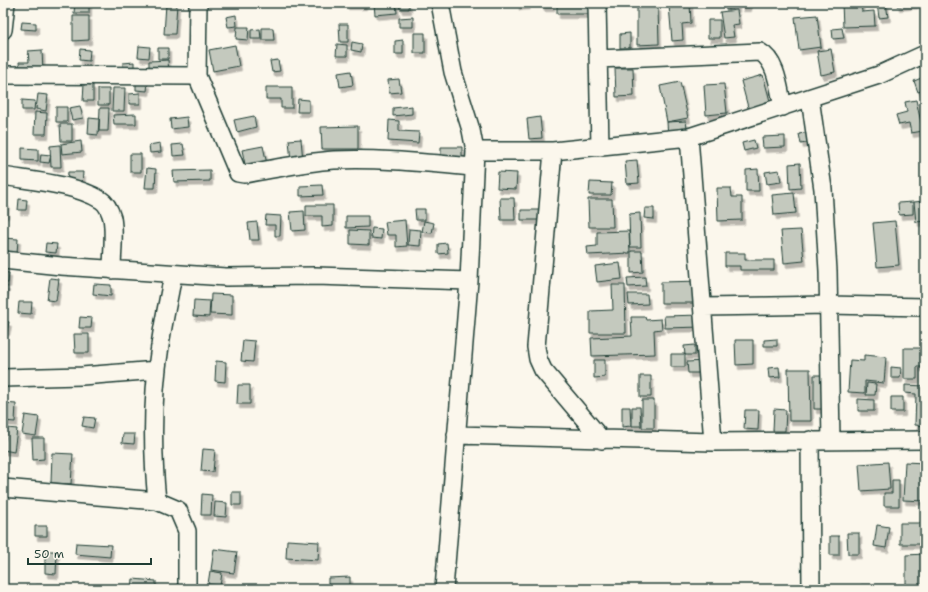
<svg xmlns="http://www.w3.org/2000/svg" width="928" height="592" viewBox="0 0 928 592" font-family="'Shantell Sans',sans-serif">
  <defs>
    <filter id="shadow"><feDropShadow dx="2.5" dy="4.5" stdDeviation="0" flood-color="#0004"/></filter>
  </defs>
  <rect width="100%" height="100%" fill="#fbf7ec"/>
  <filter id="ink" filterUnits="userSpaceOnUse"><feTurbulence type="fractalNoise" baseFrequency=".025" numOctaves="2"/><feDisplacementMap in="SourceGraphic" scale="8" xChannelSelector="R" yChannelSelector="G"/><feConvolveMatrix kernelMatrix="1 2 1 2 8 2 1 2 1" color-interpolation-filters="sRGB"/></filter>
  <g filter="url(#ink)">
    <!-- building -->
    <path fill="#c4c9be" stroke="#1f3d34" filter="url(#shadow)" d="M75,3H89V13H74Z
      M346,3H364V5H346Z
      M396,3L397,13L375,15L374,4Z
      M399,3H409V9H400Z
      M517,3H527V5L517,6Z
      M542,3H552V7H542Z
      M557,3H592V14H557Z
      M690,3L691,23L682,24L683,40L672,41L669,5Z
      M725,3H737V8L726,10Z
      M741,3H749V7H741Z
      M842,3H861L862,12L874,11L875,26L843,27Z
      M877,3H886L888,17L879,18Z
      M897,3H916V4L897,6Z
      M166,4H177L175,34H164Z
      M637,7H658L659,44L637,45Z
      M737,10L739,24L732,25L734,37L724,38L720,12Z
      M236,15L237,26L228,27L226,17Z
      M817,15L821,47L799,50L795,17Z
      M73,16H89V40L73,41Z
      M413,17V27H399V18Z
      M708,20H720V38H708Z
      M22,22L36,23V30L21,29Z
      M339,24H348V42H340Z
      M237,27H249L248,40L236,39Z
      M262,28H273L274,40H262Z
      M842,28L844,38L833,39L832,29Z
      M260,29L261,39H251V30Z
      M414,33H425V53H414Z
      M630,33V48H620V34Z
      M403,40V54H395V41Z
      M352,42L362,44L361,52L351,50Z
      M337,44L347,45V56H336Z
      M235,45L239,66L213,71L209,50Z
      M139,46L150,47L149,58L138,57Z
      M158,48H168V59H158Z
      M80,49L90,50L89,61L79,60Z
      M831,49L835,72L821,75L817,51Z
      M42,50L43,72H20L19,62H29L28,51Z
      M168,60L169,74H149V61Z
      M278,60L280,71L272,72L270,61Z
      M134,62V74H123V63Z
      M615,68H633L634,96L616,97Z
      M351,71L353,85L340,87L338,73Z
      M763,75L771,105L749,111L741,81Z
      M924,77L925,90L918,92L914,81Z
      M399,79L401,92L389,93L388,80Z
      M680,82L688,118L667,122L660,86Z
      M136,83H148L147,91L136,90Z
      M84,84L93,85V101H83Z
      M724,84L727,113L706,115L704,85Z
      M266,87H292V108H281V99H266Z
      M113,88H125L124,111H112Z
      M98,89H109V105H98Z
      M140,93V104H129V94Z
      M38,94L48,95L46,111L36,109Z
      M298,99L309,100V112H297Z
      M22,100L35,101L34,110H22Z
      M916,100L923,131L911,133L909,123L899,125L896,115L907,112L905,102Z
      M80,106L83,118L72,120L69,108Z
      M412,106V114L393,116V108Z
      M56,107H67V122H56Z
      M100,108H109L108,131H99Z
      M35,112L47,113L46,134H34Z
      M136,114V124H114L113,115Z
      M254,116L256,127L237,132L234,120Z
      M187,117L188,127L171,129L170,119Z
      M540,117L542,138L529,139L527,119Z
      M89,118L99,119L98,135L88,134Z
      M389,120L399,121V131L419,132L418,143L388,141Z
      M686,121L688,136L668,138L667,122Z
      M60,124H72V141H61Z
      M358,126V149H322L321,127Z
      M819,130L821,140L801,144L799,134Z
      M785,136V147L763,148L762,137Z
      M301,139L303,161L291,162L289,140Z
      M754,140L756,148L744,151L742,143Z
      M81,141L82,152L62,154L61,144Z
      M160,143L161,152L150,153L149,145Z
      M183,144L185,155L173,156L172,145Z
      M60,145L61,167H51L50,146Z
      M263,146L268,169L247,174L242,150Z
      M441,147H462V158H441Z
      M22,148L38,149V161L22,160Z
      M41,154L51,155L49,163L40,162Z
      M130,154H141V172H130Z
      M637,160L639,183L627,184L625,161Z
      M800,163L801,188L790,189L789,164Z
      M147,168L156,169L155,188H145Z
      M758,169L759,191H746V170Z
      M210,170V181L174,182L173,171Z
      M779,170L781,182L767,184L765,172Z
      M68,172H83L82,186L67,185Z
      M498,172L517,173L516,189L497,188Z
      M590,182L612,183L611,195H589Z
      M322,185L323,195L300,196V186Z
      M717,188H731L732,197H742V220L718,221Z
      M794,193L796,213L774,215L772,195Z
      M500,198H514L515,220H501Z
      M19,199L27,200L26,210H18Z
      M588,199H612L613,227H589Z
      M924,201L925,221L916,222L914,202Z
      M913,202V214L899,215L898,203Z
      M3,203H7L6,214H3Z
      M306,205H333V226L322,227V216H306Z
      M645,208H654V219L644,218Z
      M415,209H425V220H416Z
      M521,210H545V220H521Z
      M304,211L305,230L292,231L290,212Z
      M640,213L641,247H630L629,214Z
      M266,215L281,216L280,236H275V225H265Z
      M346,216H368V227L346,228Z
      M405,220L407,246L396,247V235H387L385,222Z
      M424,221L434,223L432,233L422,232Z
      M895,221L899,265L877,267L873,223Z
      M257,222L259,240H250L248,223Z
      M372,228L382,229L381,239L371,238Z
      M409,229L421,230L420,246L408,245Z
      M350,230L369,231V245L350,244Z
      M801,230L804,261L784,263L781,231Z
      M629,231L630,253L588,255L587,247L597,246V232Z
      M3,238L18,239L17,254H3Z
      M46,243L57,244L56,253L45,252Z
      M447,243L448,253L438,254V244Z
      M631,251H642L643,272L631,273Z
      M725,253H745V260H774V270H740V266H725Z
      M620,263L622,279L597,282L595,266Z
      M3,272L9,273L8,283H3Z
      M645,277L646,286L628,287L627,278Z
      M50,278L59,279L56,301L47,300Z
      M702,281L703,303H661V282Z
      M94,284L111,285V296L93,294Z
      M3,285L7,286L5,298H3Z
      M612,285H625L626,333H590V311L613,310Z
      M211,294L232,295V315L210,314Z
      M628,294H647L648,304L629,305Z
      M194,300L210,301L209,317L193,316Z
      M19,302H32L31,314L18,313Z
      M701,315L702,327L665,328L664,316Z
      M80,317L92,318L91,328H79Z
      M631,317H645L646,320L661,319L662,329L654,330L655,354L592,356L591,338L632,336Z
      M3,320L9,322L7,331H3Z
      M74,334H89V353H75Z
      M777,339V346H764V340Z
      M243,340L255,341L253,362L241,361Z
      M735,340H753V364L736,365Z
      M695,345V355H685L684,346Z
      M904,348H925V367H917V379H904Z
      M671,354H685V367H671Z
      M864,355L886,357L884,383L865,381V393L848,392L850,360L864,361Z
      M594,360H605V377L594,378Z
      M216,361L226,362L225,382L215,381Z
      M705,361L706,373H688L687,362Z
      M779,367L780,377L769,378L768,368Z
      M891,367L901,368L900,378H891Z
      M788,369H810L811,421H789Z
      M814,375H835L836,409H814Z
      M640,376H651V397H640Z
      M867,383L876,384L875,395H866Z
      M238,385H250V404H237Z
      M905,385L925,386V426L915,425L916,394L905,393Z
      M891,397H903V412H891Z
      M858,399L874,400V411H858Z
      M642,400H654V428H642Z
      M3,403L16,404L15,422L3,421Z
      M622,407H630L631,426L622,427Z
      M632,407H640L641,426H632Z
      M774,409L786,410L785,431H773Z
      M745,410H759L758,430L744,429Z
      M25,415L39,417L36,436L22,434Z
      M84,417L95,418L93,428L82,426Z
      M7,428L17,429L14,452L3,450Z
      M123,434H135L134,444L122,443Z
      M32,438H44V459L33,460Z
      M203,449L215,450L213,472L201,471Z
      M52,453L73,454L71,484L51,483Z
      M888,462L890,489L861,491L859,464Z
      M905,462L925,463V501L903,500Z
      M892,480H899V506H884V493H892Z
      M232,492H241V505H232Z
      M202,494L212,495L211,515H201Z
      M215,502L227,503L226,517L214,516Z
      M900,523H921L922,544H900Z
      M877,525L889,527L886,548L874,546Z
      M35,526H47V536H35Z
      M847,533H859V554H848Z
      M830,536H839V555H830Z
      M287,540L319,542L318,560L286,558Z
      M76,543L111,545L110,557L75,554Z
      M214,549L237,552L234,573L211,570Z
      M45,551H57L56,574L45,573Z
      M925,554V586L906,587V555Z
      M210,571L222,573L220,586L208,584Z
      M350,577V589H328V578Z
      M133,579L156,581V589H132Z
      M36,585H45L44,589H35Z
      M861,585H893V589H862Z"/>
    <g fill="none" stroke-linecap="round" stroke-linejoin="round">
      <!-- minor casing -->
      <g stroke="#1f3d34" stroke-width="20">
        <path id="minor" d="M198,3L197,76L238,173L244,174C274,169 304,162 334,160C380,158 427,163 474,167
          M440,3L453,72L471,130L475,151L469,281L444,589
          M597,3L600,147
          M3,30L6,3
          M598,59L760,52C777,61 779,90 783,107
          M3,75L197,76
          M810,98L823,189L828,271L831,441
          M689,137L713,442
          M475,151H553L689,137L879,75L925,54
          M553,151L536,347L538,359L543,370L602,440
          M3,176C33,181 75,184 101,200C106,203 110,211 112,218C115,234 112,253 112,270
          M3,260L61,266L226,277L316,276L469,281
          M704,307L828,305L925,307
          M3,378L82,376L157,370
          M456,435L713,442L925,440
          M810,440L811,589
          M3,488L157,501L178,510L187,531V589
          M157,501C152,450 152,397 160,346C163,322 169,298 173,274"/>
      </g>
      <!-- minor -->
      <use href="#minor" stroke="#fbf7ec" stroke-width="17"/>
    </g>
  </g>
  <!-- margin -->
  <rect width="928" height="592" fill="none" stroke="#fbf7ec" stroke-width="16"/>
  <rect x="8" y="8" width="912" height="576" fill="none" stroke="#1f3d34" stroke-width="1.5" filter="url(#ink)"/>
  <!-- scale -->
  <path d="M28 558v6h123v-6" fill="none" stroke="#1f3d34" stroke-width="2"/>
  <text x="34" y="558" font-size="12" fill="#1f3d34" stroke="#fbf7ec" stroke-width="3" paint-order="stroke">50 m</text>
</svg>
